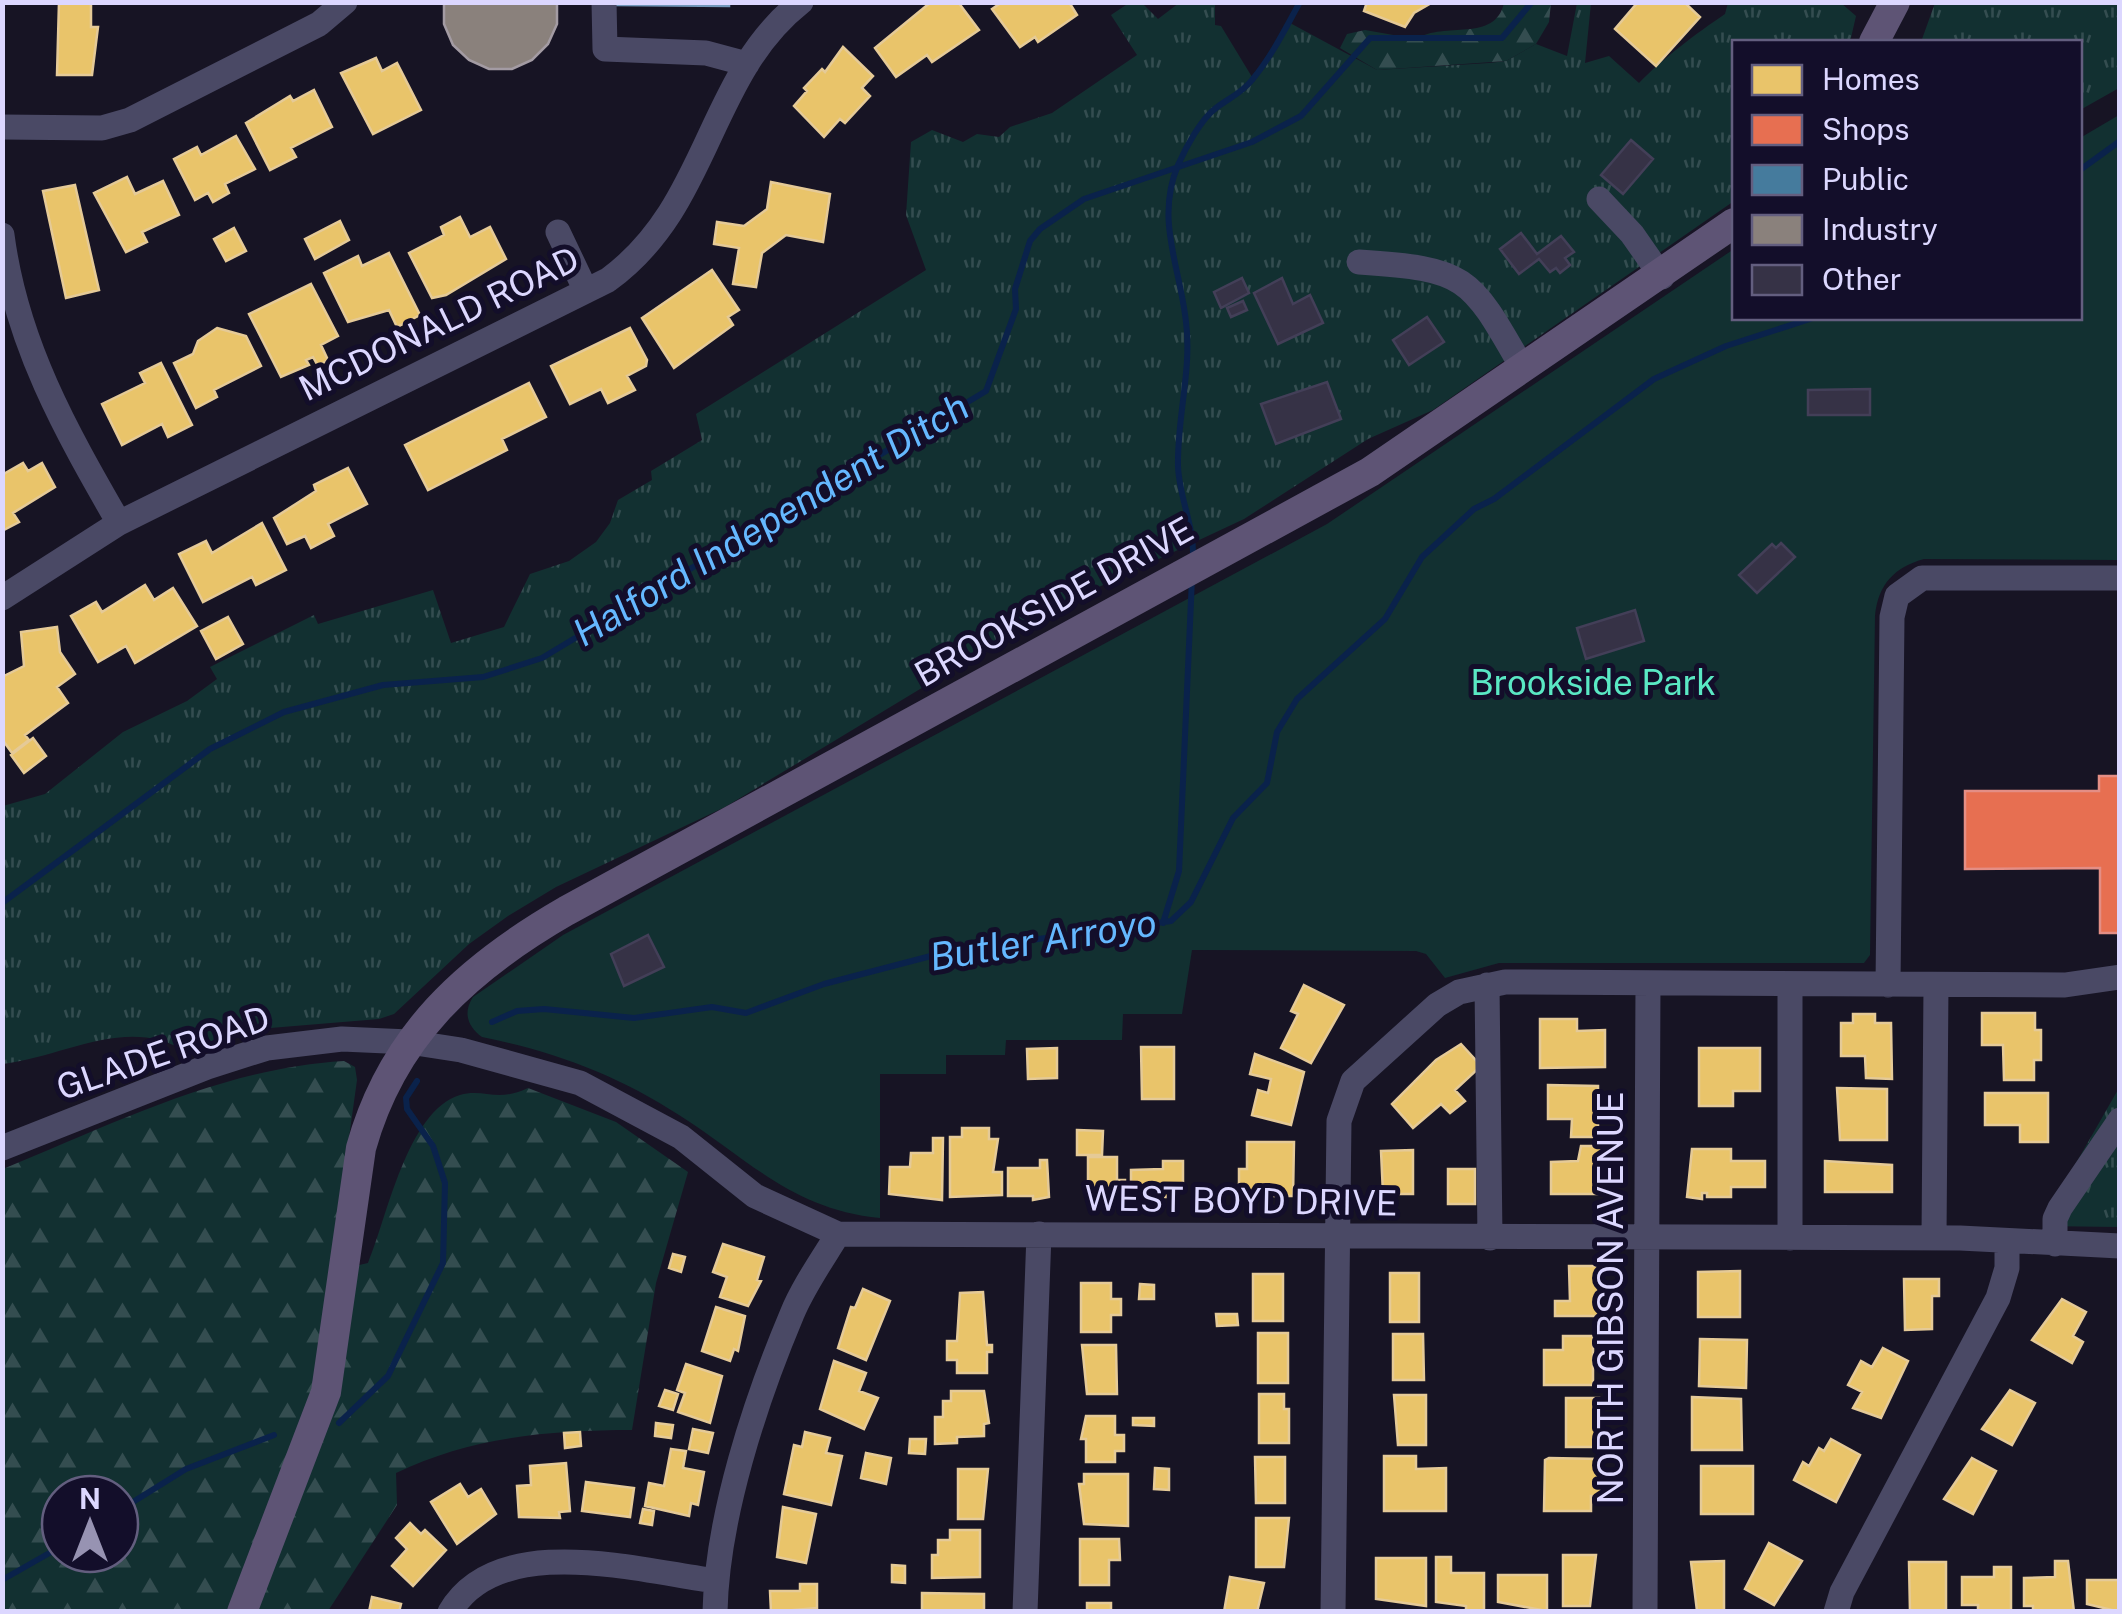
<svg xmlns="http://www.w3.org/2000/svg" width="2122" height="1614" viewBox="0 0 2122 1614" font-family="'Public Sans',sans-serif">
  <defs>
    <pattern id="grass-tufts" width="24" height="20" patternUnits="userSpaceOnUse" patternTransform="scale(2.5)"><rect width="24" height="20" fill="#123031"/><path d="M3 7l-1-3M5 7V3M7 7l1-3M15 17l-1-3M17 17v-4M19 17l1-3" fill="none" stroke="#344d50"/></pattern>
    <pattern id="forest-firs" width="22" height="20" patternUnits="userSpaceOnUse" patternTransform="scale(2.5)"><rect width="22" height="20" fill="#123031"/><path d="M5 1l3.5 6h-7zM16 11l3.5 6h-7z" fill="#344d50"/></pattern>
  </defs>
  <rect width="100%" height="100%" fill="#171424"/>
  <!-- grass -->
  <path fill="url(#grass-tufts)" d="M1129,3H1142L1158,19L1179,3H1215V25L1221,26L1252,77L1290,23L1377,70L1489,63L1506,61L1536,44L1567,56L1577,3H1591L1585,63L1609,56L1639,83C1662,59 1697,33 1725,14L1728,3H1841L1856,16L1850,42H1734V201L1433,410L1368,439L1244,519L1054,608L725,807L556,887L508,916L469,944L394,1014L379,1019L258,1029L187,1053C130,1014 64,1057 3,1064V806L45,794L123,732L187,701L217,679L210,667L314,615L318,624L433,590L451,643L504,627L530,574L569,561L596,542L610,523L618,500L652,480L651,471L702,440L696,414L926,270L906,215L911,142L932,130L963,142L977,134L999,137L1010,127L1052,113L1137,55L1111,15Z
    M1935,3H2119V88L2080,110V42H1921Z
    M2119,1088V1227L2044,1226V1219Z"/>
  <!-- forest -->
  <path fill="url(#forest-firs)" fill-rule="evenodd" d="M1504,3H1551L1549,22L1536,44L1506,61L1377,70L1340,48L1347,34L1365,30L1416,39C1445,21 1495,43 1504,3Z
    M344,1061L355,1067L357,1080L315,1382L234,1611L3,1612V1169C113,1124 223,1068 344,1061ZM60,1494H120V1554H60Z
    M528,1088L616,1122L688,1172L656,1283L632,1430C550,1430 470,1437 396,1473L397,1505L328,1611L254,1612L355,1266L368,1263C387,1218 407,1111 460,1095C484,1088 497,1103 528,1088Z"/>
  <!-- green -->
  <path fill="#123031" d="M2119,115V560L1924,559C1895,567 1878,584 1875,616L1870,955L1864,963H1499L1445,978L1426,954L1416,951L1192,950L1182,1014H1123L1122,1040H1006L1005,1055H946V1074H880V1218C793,1210 748,1159 679,1115C618,1075 553,1051 482,1037C467,1026 463,1012 473,997L563,935L1327,524L1734,249V318H2080V138Z"/>
  <!-- homes -->
  <path fill="#e9c46a" stroke="#e5ca97" stroke-width="2.5" d="M59,2H91V27H98L92,75H57Z
    M958,2L979,30L932,62L927,55L896,77L875,48L931,2Z
    M1002,2H1069L1077,15L1038,42L1035,37L1020,47L992,9Z
    M1367,2H1433L1414,13L1405,27L1364,11Z
    M1638,2H1684L1700,17L1656,66L1615,29Z
    M843,47L873,76L862,88L870,96L845,123L840,119L824,137L794,106L807,91L804,88L822,69L825,72Z
    M376,58L382,71L397,63L421,110L373,134L341,73Z
    M314,90L332,127L291,148L296,157L270,170L246,123L290,96L293,101Z
    M236,136L255,169L225,184L229,193L213,202L208,193L195,200L174,159L197,147L201,155Z
    M127,177L135,194L163,181L179,215L142,232L147,242L126,252L94,193Z
    M771,182L830,194L823,242L786,235L762,253L756,287L733,284L739,248L714,244L717,222L744,226L767,209Z
    M75,185L99,290L66,298L43,191Z
    M460,217L470,237L490,227L506,259L446,295L432,298L409,253L444,235L441,227Z
    M340,221L349,240L315,259L305,239Z
    M234,228L246,251L226,261L214,239Z
    M389,253L420,315L397,327L389,310L348,322L324,273L358,256L362,266Z
    M712,270L739,310L728,317L733,325L674,368L642,318Z
    M311,284L338,336L321,345L328,360L318,366L313,357L306,360L309,365L281,377L249,314Z
    M217,328L246,336L261,366L214,390L217,397L196,408L174,363L193,354L198,341Z
    M630,328L647,360L646,366L627,376L635,390L608,403L601,389L570,404L551,366Z
    M161,363L192,425L168,437L162,424L122,445L102,404L145,383L140,373Z
    M529,383L546,417L502,439L507,450L428,490L405,445Z
    M23,463L28,471L42,463L55,487L13,513L19,522L2,531V475Z
    M348,468L367,504L328,524L334,536L311,548L305,536L287,544L274,518L316,491L314,485Z
    M262,523L286,570L256,585L252,577L203,602L179,554L206,541L212,553Z
    M145,585L154,600L173,588L197,626L135,663L126,646L98,662L71,616L96,602L102,612Z
    M228,617L243,644L216,659L201,631Z
    M57,627L60,652L75,674L57,687L68,703L25,735L29,740L12,753L2,739V677L24,666L21,632Z
    M33,738L46,756L24,773L11,755Z
    M1304,985L1344,1005L1311,1063L1281,1048L1298,1014L1291,1011Z
    M1982,1013H2035V1030H2041V1060H2034V1080H2004L2003,1045H1982Z
    M1853,1014H1875V1023H1891L1892,1079L1866,1078L1865,1056H1841V1023H1853Z
    M1540,1019H1577V1031L1605,1030V1067L1540,1068Z
    M1461,1044L1481,1066L1455,1090L1465,1101L1450,1113L1441,1104L1413,1128L1392,1104L1436,1060Z
    M1141,1047H1174V1099H1142Z
    M1057,1048V1078L1028,1079L1027,1049Z
    M1699,1048H1760V1091H1733V1106H1699Z
    M1255,1054L1304,1072L1291,1125L1252,1115L1258,1090L1268,1093L1271,1079L1250,1074Z
    M1548,1085L1598,1086V1137H1571L1572,1119H1548Z
    M1837,1088L1887,1089V1140H1840Z
    M1985,1093H2048V1142H2020V1125H1985Z
    M962,1128H989V1139H998L993,1172H1002V1195L950,1197V1137H962Z
    M1077,1130L1103,1131L1102,1155H1077Z
    M933,1138H943L942,1200L889,1194L890,1167H910L911,1153H933Z
    M1247,1142H1294L1293,1196H1239V1169H1247Z
    M1581,1146H1602V1194H1551V1162L1578,1161Z
    M1692,1149H1731V1161H1765V1187H1731V1197H1707V1193H1702V1199L1687,1197Z
    M1413,1150V1194H1383L1381,1151Z
    M1088,1157H1117V1180H1125V1197L1088,1198Z
    M1040,1160H1047L1049,1197L1033,1200V1196H1008V1168H1040Z
    M1163,1161H1183V1184H1173V1197H1131V1170L1163,1169Z
    M1825,1161L1892,1165V1192H1825Z
    M1448,1169H1475V1204H1448Z
    M723,1244L764,1257L757,1280L761,1281L748,1306L720,1297L727,1277L713,1272Z
    M673,1254L685,1257L681,1272L669,1268Z
    M1569,1266H1599V1316H1555V1301H1570Z
    M1740,1271V1317H1698V1272Z
    M1390,1273H1419V1322H1390Z
    M1253,1274H1283V1321H1253Z
    M1904,1279H1939V1296H1932V1329L1905,1330Z
    M1081,1283H1111V1299H1121V1315H1111V1332H1081Z
    M1140,1284L1154,1285V1299H1139Z
    M863,1289L890,1301L866,1360L838,1348L851,1307L855,1308Z
    M983,1292L987,1345H992V1352H987V1373H957V1360H947V1341H957L960,1293Z
    M2062,1299L2086,1312L2073,1336L2083,1342L2072,1363L2032,1340Z
    M716,1307L745,1316L738,1351L734,1349L730,1361L702,1351Z
    M1216,1314H1237L1238,1325L1217,1326Z
    M1258,1333H1288V1383H1258Z
    M1393,1334H1423L1424,1380H1393Z
    M1563,1336H1593V1385H1544V1350H1563Z
    M1700,1339L1747,1340L1746,1388L1699,1386Z
    M1082,1345H1116L1117,1394H1087Z
    M1883,1348L1908,1361L1881,1418L1853,1408L1862,1392L1848,1385L1861,1361L1872,1367Z
    M834,1361L866,1373L859,1391L878,1398L864,1429L820,1409Z
    M686,1364L722,1376L710,1423L678,1412L685,1393L677,1390Z
    M665,1390L678,1394L673,1410L659,1406Z
    M2010,1390L2035,1403L2012,1445L1982,1429Z
    M951,1391H984L989,1423L984,1424V1436L957,1437V1443L935,1444V1417H943V1401H951Z
    M1259,1394H1284V1409H1289V1443H1259Z
    M1394,1395H1426V1445H1398Z
    M1692,1397L1741,1399L1742,1450H1692Z
    M1566,1398H1599L1595,1447H1566Z
    M1086,1416H1115V1435H1124V1451H1115V1462H1086V1439H1081Z
    M1133,1418H1154V1426L1133,1425Z
    M656,1423L673,1425L671,1438L655,1436Z
    M693,1429L713,1433L708,1453L689,1449Z
    M580,1432L581,1446L565,1448L564,1433Z
    M805,1432L830,1438L826,1453L842,1456L831,1505L784,1494L794,1445L802,1447Z
    M910,1439H926L925,1454L909,1453Z
    M1831,1439L1860,1455L1836,1502L1794,1480L1803,1462L1809,1466L1819,1448L1824,1451Z
    M671,1449L686,1451L683,1468L704,1472L698,1505L691,1503L689,1516L645,1506L649,1483L664,1486Z
    M866,1453L891,1458L886,1484L861,1478Z
    M1384,1456H1416V1469L1446,1468V1511H1384Z
    M1255,1457H1285V1503H1256Z
    M1549,1458L1602,1459V1496H1591V1511H1544L1545,1460Z
    M1972,1458L1996,1471L1973,1514L1944,1499Z
    M566,1463L570,1511L559,1512L560,1518L519,1517L517,1486L531,1485L530,1466Z
    M1701,1466H1753V1514H1701Z
    M1155,1468L1169,1469V1490L1154,1489Z
    M958,1469H988L983,1519H958Z
    M1084,1474H1128V1526L1084,1524L1079,1484H1084Z
    M586,1482L634,1488L630,1517L582,1511Z
    M460,1484L468,1497L481,1489L496,1514L457,1544L431,1502Z
    M783,1507L816,1514L806,1563L777,1557Z
    M643,1509L654,1511L652,1525L640,1523Z
    M1256,1518H1289L1284,1567H1256Z
    M410,1523L421,1534L425,1530L446,1550L413,1586L392,1566L407,1549L396,1538Z
    M950,1530H980V1577L932,1578V1555H938V1540H950Z
    M1080,1539H1119L1120,1560H1109V1585H1080Z
    M1769,1543L1802,1561L1774,1605L1745,1589Z
    M1563,1555H1596L1590,1606H1563Z
    M1436,1557H1451V1573H1484V1611H1466V1606L1436,1602Z
    M1376,1558H1426V1606L1376,1599Z
    M1724,1561V1611H1697L1691,1562Z
    M2055,1561H2068L2074,1612L2033,1611V1606H2024V1578L2055,1577Z
    M1909,1562H1946V1612H1910Z
    M892,1565L905,1566V1583L892,1582Z
    M1994,1567H2011V1610L1978,1611V1605H1962V1577H1994Z
    M1498,1575H1547V1611L1498,1602Z
    M1230,1577L1264,1583L1257,1612H1224Z
    M2087,1580H2120V1612L2087,1604Z
    M800,1584H817V1608L771,1612L770,1591H800Z
    M922,1593L984,1594V1612H922Z
    M372,1597L401,1604L399,1612H369Z
    M1087,1603H1111V1612H1087Z"/>
  <!-- shops -->
  <path fill="#e76f51" stroke="#e48e85" stroke-width="2.5" d="M2099,776H2120V933H2100V868L1965,869V791H2099Z"/>
  <!-- public -->
  <path fill="#457b9d" stroke="#7297ba" stroke-width="2.5" d="M616,2H729V6L616,5Z"/>
  <!-- industry -->
  <path fill="#8a817c" stroke="#a39ba3" stroke-width="2.5" d="M444,2H557V24L548,44L532,60L512,69H489L469,60L453,45L444,24Z"/>
  <g fill="none" stroke-linecap="round" stroke-linejoin="round">
    <!-- stream -->
    <path stroke="#0a224b" stroke-width="6" d="M2080,170L2120,141
      M1193,556C1194,525 1179,497 1178,466C1177,417 1192,370 1186,322C1180,266 1155,220 1178,165C1186,147 1201,119 1216,108C1229,98 1242,93 1252,80C1272,56 1285,29 1300,2
      M2,903L210,749L284,712L383,685L483,677L542,658L986,391L1016,309L1015,289L1030,241L1040,229L1084,199L1252,142L1301,116L1370,38H1502L1532,2
      M1163,923L1179,871L1192,578
      M492,1022L517,1011L544,1009L634,1018L712,1007L746,1013L824,984L950,951L1171,921L1191,902L1233,818L1267,783L1277,732L1297,699L1385,619L1422,557L1474,509L1494,499L1654,379L1726,346L1813,318
      M339,1423L388,1376L443,1263L445,1183L433,1146L407,1109L406,1098L417,1081
      M120,1510L186,1469L274,1435
      M2,1580L60,1547"/>
  </g>
  <!-- building -->
  <path fill="#363246" stroke="#433f58" stroke-width="2.5" d="M1631,140L1653,159L1623,194L1601,175Z
    M1521,233L1537,254L1561,236L1574,252L1565,258L1570,265L1560,273L1556,268L1550,272L1539,259L1519,274L1500,249Z
    M1242,278L1249,293L1221,308L1214,292Z
    M1282,278L1293,304L1310,295L1323,323L1278,344L1254,293Z
    M1243,301L1247,310L1231,317L1227,308Z
    M1427,317L1444,342L1409,365L1393,340Z
    M1327,382L1341,419L1276,444L1261,404Z
    M1870,389V415H1808V390Z
    M1781,543L1795,557L1757,593L1739,575L1772,544L1776,548Z
    M1635,610L1644,641L1586,659L1577,628Z
    M648,935L664,967L624,986L611,954Z"/>
  <g fill="none" stroke-linecap="round" stroke-linejoin="round">
    <!-- minor -->
    <path stroke="#4a4965" stroke-width="25" d="M604,2L605,49L706,53L747,64
      M2,127L102,128L130,120L319,24L345,2
      M1599,199L1632,234L1662,277
      M558,232L586,291
      M2,235C16,343 66,431 119,523
      M1359,262C1468,269 1470,276 1523,369
      M2,598L119,523L608,280C711,205 706,77 801,2
      M1790,984V1238
      M1487,985L1490,1238
      M1888,985L1892,617L1897,596L1922,578H2120
      M2,1148L207,1067L267,1048L342,1039L409,1042L461,1050L580,1083L681,1137L755,1196L838,1234L1960,1238L2120,1246
      M1934,1238L1936,985
      M2055,1244V1219L2060,1208L2120,1120
      M450,1612C498,1530 640,1571 716,1581
      M715,1612C717,1517 755,1402 792,1314C803,1287 822,1260 838,1234
      M1025,1612L1039,1234
      M1333,1612L1339,1121L1353,1081L1437,1005L1459,992L1505,982L2065,985L2120,977
      M1645,1612L1648,984
      M1836,1612L1842,1592L1998,1298L2007,1268V1242"/>
    <!-- major -->
    <path stroke="#5e5475" stroke-width="30" d="M1874,42L1895,2
      M242,1612L326,1392L361,1148C392,1036 467,968 566,911L1370,472L1734,223"/>
  </g>
  <g text-anchor="middle" stroke-width="10" stroke-linejoin="round" paint-order="stroke">
    <!-- street labels -->
    <g font-size="35" fill="#dcd7ff" stroke="#130e2a">
      <text transform="translate(439 324) rotate(-26)" y="12">MCDONALD ROAD</text>
      <text transform="translate(1054 602) rotate(-29)" y="12">BROOKSIDE DRIVE</text>
      <text transform="translate(163 1053) rotate(-19)" y="12">GLADE ROAD</text>
      <text transform="translate(1241 1201) rotate(1)" y="12">WEST BOYD DRIVE</text>
      <text transform="translate(1611 1298) rotate(-90)" y="12">NORTH GIBSON AVENUE</text>
    </g>
    <!-- park labels -->
    <g font-size="35" fill="#5ae8c4" stroke="#130e2a">
      <text x="1593" y="695">Brookside Park</text>
    </g>
    <!-- water labels -->
    <g font-size="38" font-style="italic" fill="#65b8ff" stroke="#130e2a">
      <text transform="translate(771 520) rotate(-31)" y="13">Halford Independent Ditch</text>
      <text transform="translate(1043 940) rotate(-9)" y="13">Butler Arroyo</text>
    </g>
  </g>
  <!-- border -->
  <rect width="2122" height="1614" fill="none" stroke="#dcd7ff" stroke-width="10"/>
  <!-- legend -->
  <rect x="1732" y="40" width="350" height="280" fill="#130e2a" stroke="#635e7f" stroke-width="2.5"/>
  <rect x="1752" y="65" width="50" height="30" fill="#e9c46a" stroke="#635e7f" stroke-width="2.5"/>
  <text x="1822" y="90" font-size="30" fill="#dcd7ff">Homes</text>
  <rect x="1752" y="115" width="50" height="30" fill="#e76f51" stroke="#635e7f" stroke-width="2.5"/>
  <text x="1822" y="140" font-size="30" fill="#dcd7ff">Shops</text>
  <rect x="1752" y="165" width="50" height="30" fill="#457b9d" stroke="#635e7f" stroke-width="2.5"/>
  <text x="1822" y="190" font-size="30" fill="#dcd7ff">Public</text>
  <rect x="1752" y="215" width="50" height="30" fill="#8a817c" stroke="#635e7f" stroke-width="2.5"/>
  <text x="1822" y="240" font-size="30" fill="#dcd7ff">Industry</text>
  <rect x="1752" y="265" width="50" height="30" fill="#363246" stroke="#635e7f" stroke-width="2.5"/>
  <text x="1822" y="290" font-size="30" fill="#dcd7ff">Other</text>
  <!-- north arrow -->
  <g transform="translate(90 1524)"><circle r="48" fill="#130e2a" stroke="#635e7f" stroke-width="2.5"/>
  <path d="M0-8L18 38L0 25L-18 38Z" fill="#9793b2"/>
  <text y="-15" font-size="28" font-weight="bold" text-anchor="middle" fill="#dcd7ff">N</text>
  </g>
</svg>
